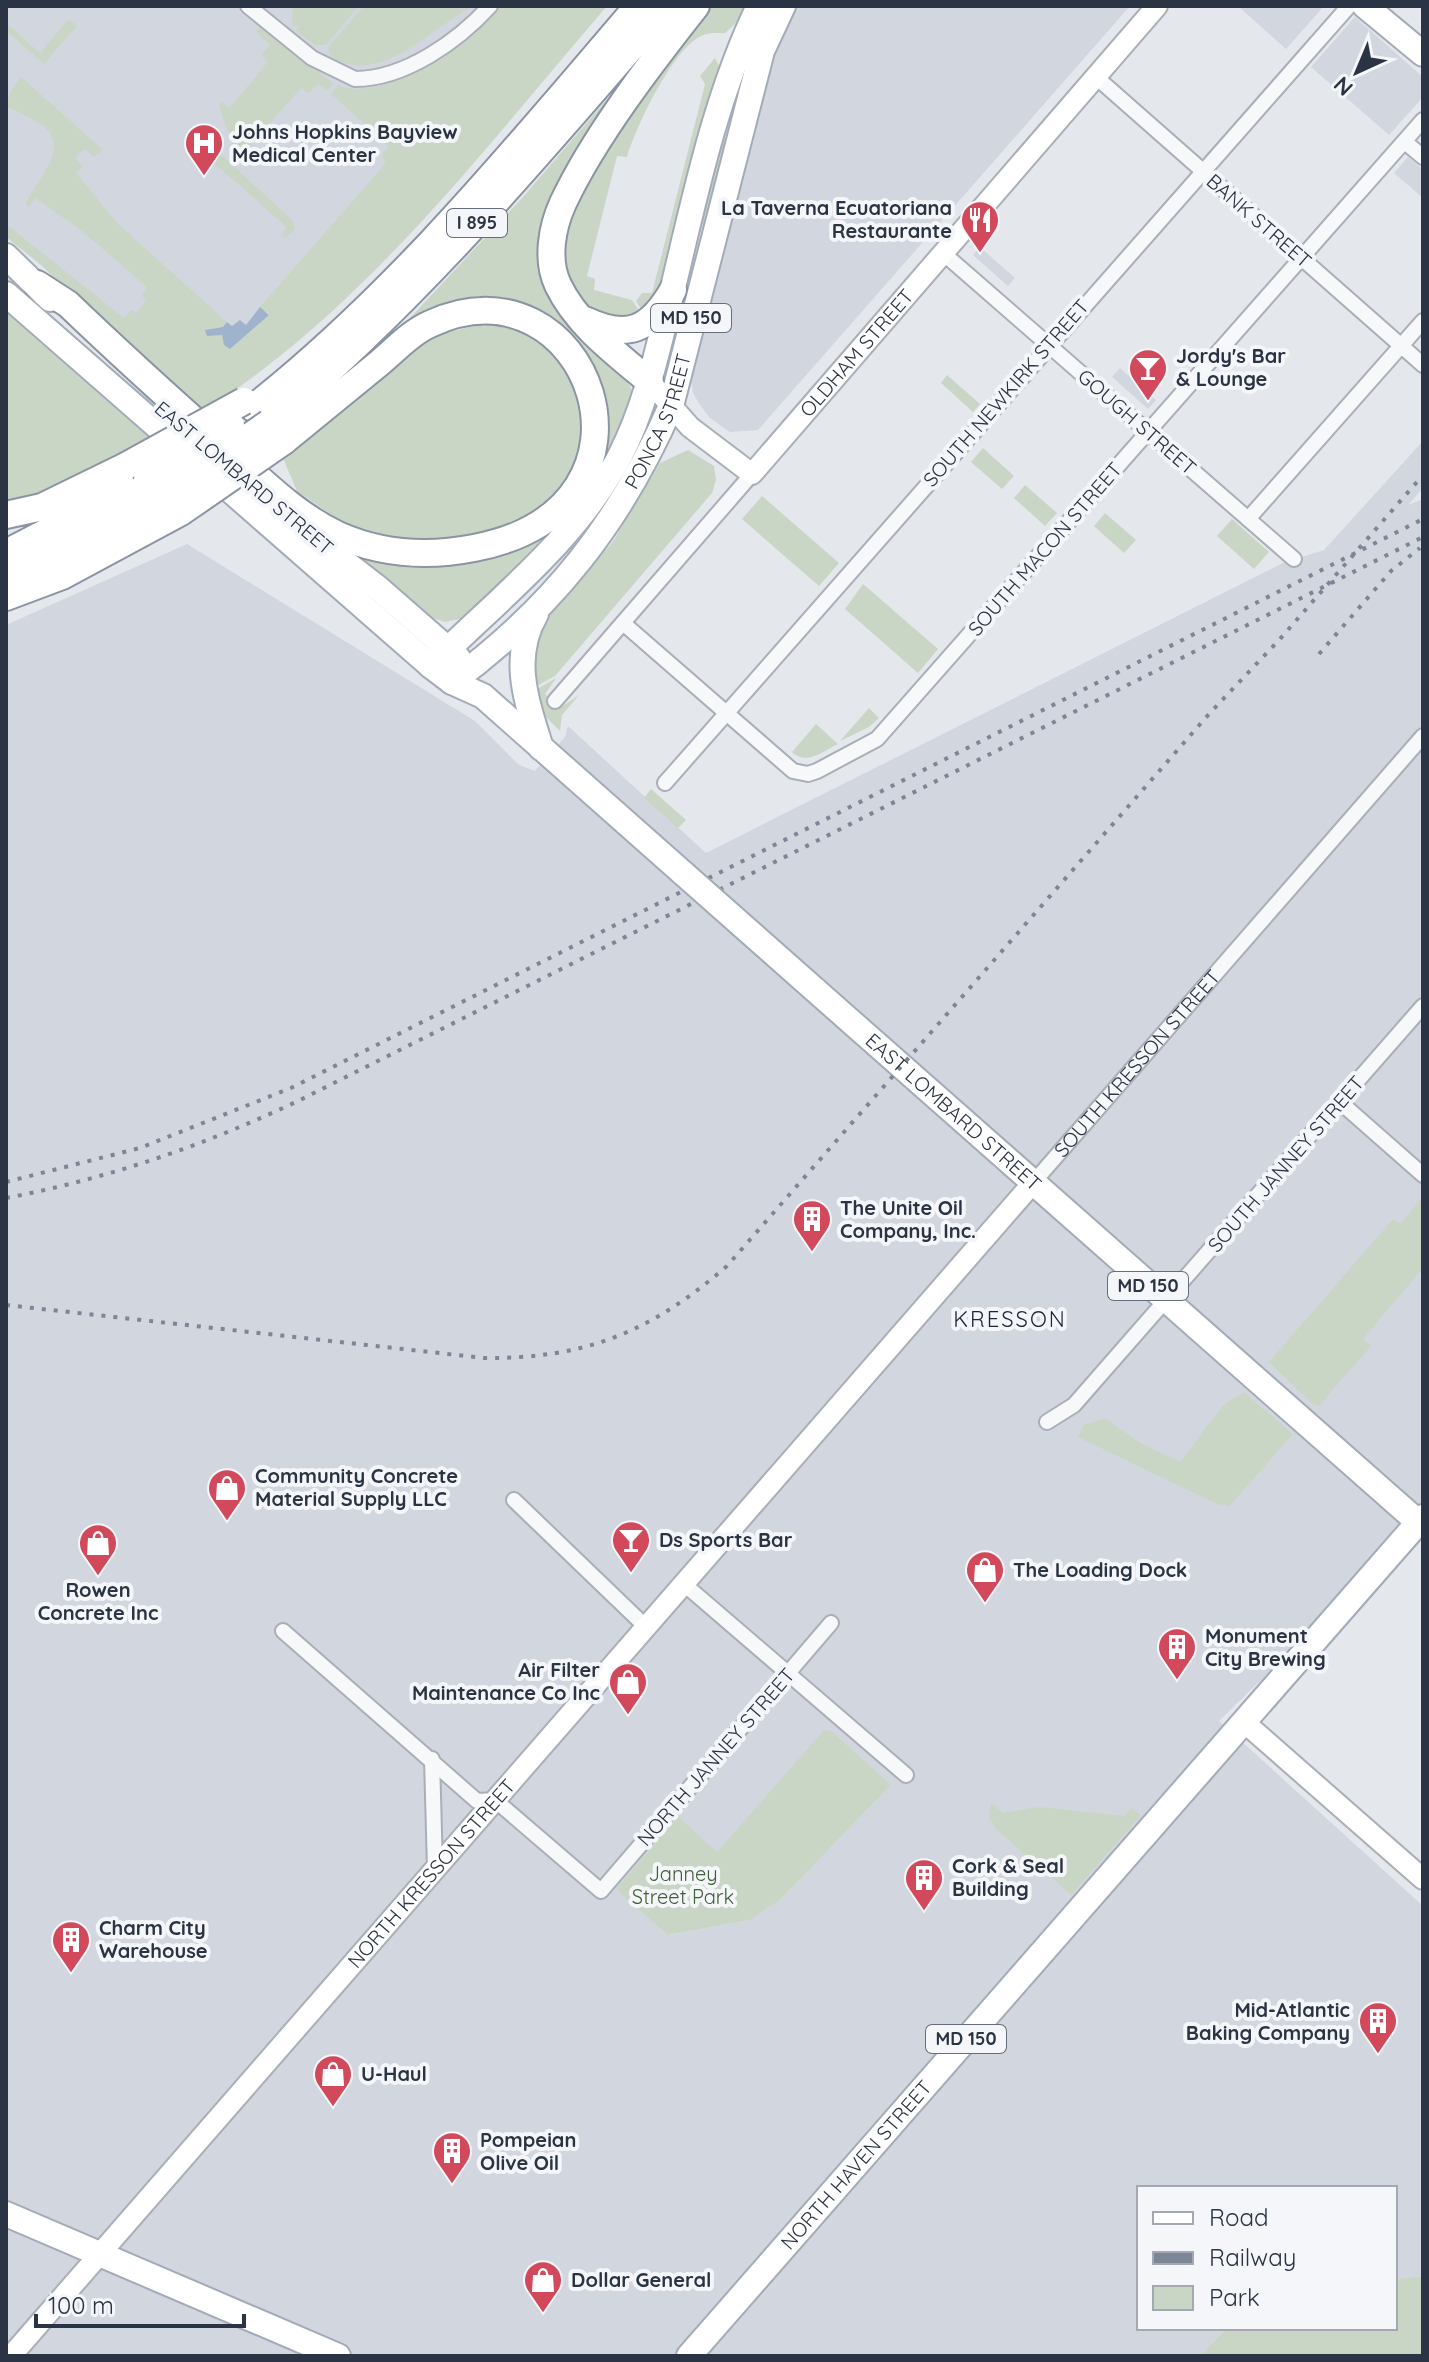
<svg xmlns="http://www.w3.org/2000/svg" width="1429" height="2362" viewBox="0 0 1429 2362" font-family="Quicksand,sans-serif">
  <rect width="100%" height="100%" fill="#e4e7ec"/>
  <!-- built -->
  <path fill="#d2d6de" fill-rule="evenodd" d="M6,6H553L331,256L203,366L72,287L6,235Z
    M797,6H1130L758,430L730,432L710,418L700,405L693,393L690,372L767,76Z
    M1238,6H1324L1286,49Z
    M1355,17L1423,77V97L1389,135L1311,67Z
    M1408,157L1423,170V198L1394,173Z
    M980,247L1015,278L1008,286L973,255Z
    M1120,368L1156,400L1148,409L1112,377Z
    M1423,441V488L1408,505L1423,499V1522L1219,1721L1423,1906V2276L1395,2279V2188H1139V2328H1227L1200,2356H6V625L187,544L475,721L519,765L535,771L565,737L568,726L706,853L1283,563L1324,550ZM824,1731L891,1785L780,1900L750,1920L669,1935L677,1818L717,1853Z"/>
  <!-- green -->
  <path fill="#c9d6c5" d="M293,6H359L326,45H315L296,31L299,25L292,26Z
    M364,6H473C431,28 380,88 330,56L328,47Z
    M500,6H607C482,151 363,311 199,414L135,357L42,266L6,237V224L124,318L131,310L136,313L146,301L142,296L147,287L77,227L35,198L30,206L26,205C28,196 35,187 41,178C71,132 45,126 6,106L10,92L21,77L103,150L94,157L85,149L75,158L83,167L76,173L118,224L227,322L223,327L206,330L222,335L230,348L269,314L260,307L386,163L381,155L389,146L331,94L338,85C386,105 468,39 500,6Z
    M708,6H745L735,24L725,33C717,33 709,32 701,36C672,50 636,127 627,157L617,156L587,276L595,279L594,290L632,300L642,316L639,321L589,312C577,293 562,275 563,251C564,188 669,60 708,6Z
    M69,19L77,26L44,64L6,31V23L40,53Z
    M260,27L333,83L328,91L318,84L309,93L301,88L245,151L253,158L250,163L234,148L219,106L222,102L229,108L268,62L261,55L270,45L256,32L249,40Z
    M651,48L541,236L634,393L621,431L591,487C611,439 611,392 580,349L447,305L412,322L409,319L523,197Z
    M715,58L719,66L660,294L644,314L636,301L642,293H652L705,84L700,76Z
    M720,136L729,139L705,235L702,234L703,208Z
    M215,149L294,222L295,229L286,238L281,236L287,227L207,157Z
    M6,306L157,438L20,503L6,506Z
    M487,323L523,331L552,349L576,381L586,424L570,480L544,507L478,536L415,542L355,531L297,491L282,456L433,336Z
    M947,375L980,404L973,412L941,383Z
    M983,448L1014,476L1002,489L971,462Z
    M688,450L714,466L716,480L712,493L555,676L533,688L531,675L539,627L555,604L612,543L660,463Z
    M1025,485L1057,513L1045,526L1014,498Z
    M762,496L839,563L819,586L742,519Z
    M568,513L464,618L445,622L430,617L345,547L389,559Z
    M1105,513L1136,540L1124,553L1094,526Z
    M1232,519L1269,552L1254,569L1217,536Z
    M863,584L938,649L918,673L845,609Z
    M556,678L545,694L560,708L579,695L562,715L560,731L546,717L534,691Z
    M869,708L879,718L869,727L840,741Z
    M816,724L838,744C823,751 807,766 792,752Z
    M651,789L686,820L678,828L644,798Z
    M1423,1197V1268L1363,1339L1371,1346L1319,1406L1313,1404L1269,1362L1393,1219L1400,1224Z
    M1244,1392L1293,1434L1229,1506L1217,1504L1078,1437L1083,1425L1105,1418L1139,1442L1180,1462L1223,1405Z
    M824,1730L831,1731L891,1785L780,1900L750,1920L668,1935L616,1889L678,1817L717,1852Z
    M991,1803L1003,1813L1039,1807L1124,1816L1132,1808L1141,1815L1071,1895L995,1828L989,1816Z
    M1423,2276V2356H1200L1227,2328H1395V2279Z"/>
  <!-- water -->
  <path fill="#9fb4cc" d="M260,307L269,315L230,349L224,345L222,335L207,336L205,330L223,327L227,322L232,326L240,320L246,325Z"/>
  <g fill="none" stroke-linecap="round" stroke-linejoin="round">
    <!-- street casing -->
    <g stroke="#a9aeb7" stroke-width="18">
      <g id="street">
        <path d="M248,6L312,58L355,79C405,79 458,41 490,6"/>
        <path d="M1096,77L1423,365"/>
        <path d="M1405,142L1423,157"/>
        <path d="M943,253L1294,559"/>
        <path d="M1248,519L1423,321"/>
        <path d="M623,623L793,771L808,774L817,771L877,739L1423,120"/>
        <path d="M555,701L752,474"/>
        <path d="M665,783L1349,6"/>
        <path d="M1340,1102L1423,1175"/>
        <path id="s1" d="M1032,1184L1423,736"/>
        <path d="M1047,1422L1074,1405L1423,1006"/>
        <path d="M514,1500L646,1627"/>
        <path d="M684,1584L906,1775"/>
        <path d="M283,1631L477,1801L495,1800L601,1891L831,1623"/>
        <path d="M432,1759L435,1869"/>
      </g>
    </g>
    <!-- secondary casing -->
    <g stroke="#a9aeb7" stroke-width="24">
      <g id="secondary">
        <path id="s2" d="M650,382L690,427L752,474L1157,6"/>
        <path d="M1244,1722L1423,1879"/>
        <path id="s3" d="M11,2356L1032,1184"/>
      </g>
    </g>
    <!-- primary casing -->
    <g stroke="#a3abb8" stroke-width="28">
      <g id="primary">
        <path d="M1365,6L1423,54"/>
        <path d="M6,256L50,299"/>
        <path d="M6,294L431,666L452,682L483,696L684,874"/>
        <path d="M276,509L378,588L458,658"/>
        <path d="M536,614C510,659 527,702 541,748"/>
        <path d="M431,666C498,599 575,541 620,456C645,407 657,353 670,300C694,201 714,99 759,6"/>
        <path id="s4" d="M452,682C553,608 621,521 671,406L762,51L783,6"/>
        <path id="s5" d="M814,989L1418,1522"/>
        <path d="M6,2214L338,2356"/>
        <path id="s6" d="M689,2356L1423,1517"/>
      </g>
    </g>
    <!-- highway casing -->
    <g stroke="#8b94a3" stroke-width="30">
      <path id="highway" d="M37,284L68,304C119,353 171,400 224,447C259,478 295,515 338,535C381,554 428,557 474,548C685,508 587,250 430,324C410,333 394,351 377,365C346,390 315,416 284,441
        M585,320C628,340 650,330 673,290
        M650,382C617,354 577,325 558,285C546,260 552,227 563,203C594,137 651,63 696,6
        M253,408C399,293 517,147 638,6
        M269,423C418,300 541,151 667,6
        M6,515L42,507L126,466
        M6,553L147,480
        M6,576L70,548L165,495
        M6,597L62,576L181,512"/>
    </g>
    <!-- street -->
    <use href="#street" stroke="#f7f8fa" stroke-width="14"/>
    <!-- secondary -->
    <use href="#secondary" stroke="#fff" stroke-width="20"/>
    <!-- primary -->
    <use href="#primary" stroke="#fff" stroke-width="24"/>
    <!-- highway -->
    <use href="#highway" stroke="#fff" stroke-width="26"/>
    <!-- rail -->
    <path stroke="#7d8696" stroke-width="4" stroke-dasharray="4 8" stroke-linecap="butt" d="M1319,654L1391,571L1420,548
      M6,1182L140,1148L291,1088L1423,519
      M6,1198C107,1179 205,1145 298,1101L1423,537
      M6,1305L484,1358C585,1359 651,1332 727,1266L1209,714L1280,639L1423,475"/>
    <!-- primary-bridge casing -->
    <g stroke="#a3abb8" stroke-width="28" stroke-linecap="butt">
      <path id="primary-bridge" d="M684,874L814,989"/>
    </g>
    <!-- highway-bridge casing -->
    <g stroke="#8b94a3" stroke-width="30" stroke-linecap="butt">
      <path id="highway-bridge" d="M126,466L244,401
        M147,480L231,425
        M165,495L269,423
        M181,512L284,441"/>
    </g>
    <!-- primary-bridge -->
    <use href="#primary-bridge" stroke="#fff" stroke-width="24"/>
    <!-- highway-bridge -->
    <use href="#highway-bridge" stroke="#fff" stroke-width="26"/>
  </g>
  <!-- icons -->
  <defs>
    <g id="hospital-pin" transform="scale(2)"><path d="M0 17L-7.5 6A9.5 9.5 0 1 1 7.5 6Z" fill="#d1495b" stroke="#f4f6f9"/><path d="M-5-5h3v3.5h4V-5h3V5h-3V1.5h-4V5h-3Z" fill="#fff"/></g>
    <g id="restaurant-pin" transform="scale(2)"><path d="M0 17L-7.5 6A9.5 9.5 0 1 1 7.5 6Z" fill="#d1495b" stroke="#f4f6f9"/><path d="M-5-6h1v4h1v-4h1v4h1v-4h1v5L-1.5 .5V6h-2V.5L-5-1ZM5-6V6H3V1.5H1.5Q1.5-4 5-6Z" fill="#fff"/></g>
    <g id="bar-pin" transform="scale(2)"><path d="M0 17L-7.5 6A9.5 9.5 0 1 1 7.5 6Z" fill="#d1495b" stroke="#f4f6f9"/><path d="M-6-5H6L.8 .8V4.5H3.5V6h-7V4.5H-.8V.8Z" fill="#fff"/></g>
    <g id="building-pin" transform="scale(2)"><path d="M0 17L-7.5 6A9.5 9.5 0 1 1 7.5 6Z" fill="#d1495b" stroke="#f4f6f9"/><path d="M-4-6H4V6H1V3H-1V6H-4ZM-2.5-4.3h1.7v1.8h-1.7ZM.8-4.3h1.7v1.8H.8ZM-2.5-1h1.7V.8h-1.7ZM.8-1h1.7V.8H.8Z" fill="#fff"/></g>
    <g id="shop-pin" transform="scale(2)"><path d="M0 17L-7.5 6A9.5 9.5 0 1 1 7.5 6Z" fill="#d1495b" stroke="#f4f6f9"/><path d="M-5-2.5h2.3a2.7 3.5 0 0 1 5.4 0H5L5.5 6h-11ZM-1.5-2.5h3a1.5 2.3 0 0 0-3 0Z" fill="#fff"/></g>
  </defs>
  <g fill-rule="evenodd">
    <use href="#hospital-pin" x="204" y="143"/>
    <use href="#restaurant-pin" x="980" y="220"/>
    <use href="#bar-pin" x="1148" y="368"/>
    <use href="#building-pin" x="812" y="1219"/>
    <use href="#shop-pin" x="227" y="1488"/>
    <use href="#bar-pin" x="631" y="1540"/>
    <use href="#shop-pin" x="98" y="1543"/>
    <use href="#shop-pin" x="985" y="1570"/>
    <use href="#building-pin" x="1177" y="1647"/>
    <use href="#shop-pin" x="628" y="1682"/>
    <use href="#building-pin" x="924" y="1878"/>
    <use href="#building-pin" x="71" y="1940"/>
    <use href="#building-pin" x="1378" y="2021"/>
    <use href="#shop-pin" x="333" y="2074"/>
    <use href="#building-pin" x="452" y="2151"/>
    <use href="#shop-pin" x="543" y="2280"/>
  </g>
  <g text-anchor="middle" stroke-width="8" stroke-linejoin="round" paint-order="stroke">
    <!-- shield labels -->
    <g fill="#f4f6f9" stroke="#676e7b" stroke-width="2">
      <rect x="447" y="209" width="60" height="28" rx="6"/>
      <rect x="651" y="304" width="80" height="28" rx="6"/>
      <rect x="1108" y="1272" width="80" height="28" rx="6"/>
      <rect x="926" y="2025" width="80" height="28" rx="6"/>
    </g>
    <g font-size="18" font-weight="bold" fill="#2b3445">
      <text x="477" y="229">I 895</text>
      <text x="691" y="324">MD 150</text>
      <text x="1148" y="1292">MD 150</text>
      <text x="966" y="2045">MD 150</text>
    </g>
    <!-- poi labels -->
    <g font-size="20" font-weight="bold" fill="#2b3445" stroke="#f4f6f9" text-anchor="start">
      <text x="232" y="139">Johns Hopkins Bayview<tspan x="232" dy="23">Medical Center</tspan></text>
      <text x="952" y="215" text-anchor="end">La Taverna Ecuatoriana<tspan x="952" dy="23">Restaurante</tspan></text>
      <text x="1176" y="363">Jordy's Bar<tspan x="1176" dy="23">&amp; Lounge</tspan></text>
      <text x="840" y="1215">The Unite Oil<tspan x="840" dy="23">Company, Inc.</tspan></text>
      <text x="255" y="1483">Community Concrete<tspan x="255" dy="23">Material Supply LLC</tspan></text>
      <text x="659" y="1547">Ds Sports Bar</text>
      <text x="1013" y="1577">The Loading Dock</text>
      <text x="98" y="1597" text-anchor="middle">Rowen<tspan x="98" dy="23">Concrete Inc</tspan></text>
      <text x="1205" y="1643">Monument<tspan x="1205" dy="23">City Brewing</tspan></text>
      <text x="600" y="1677" text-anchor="end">Air Filter<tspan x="600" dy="23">Maintenance Co Inc</tspan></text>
      <text x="952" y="1873">Cork &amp; Seal<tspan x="952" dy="23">Building</tspan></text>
      <text x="99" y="1935">Charm City<tspan x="99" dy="23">Warehouse</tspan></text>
      <text x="1350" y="2017" text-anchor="end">Mid-Atlantic<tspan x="1350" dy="23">Baking Company</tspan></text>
      <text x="361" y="2081">U-Haul</text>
      <text x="480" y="2147">Pompeian<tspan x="480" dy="23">Olive Oil</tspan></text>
      <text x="571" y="2287">Dollar General</text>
    </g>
    <!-- street labels -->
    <g font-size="20" fill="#2b3445" stroke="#f4f6f9">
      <text transform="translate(1259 221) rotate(41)" y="7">BANK STREET</text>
      <text dy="7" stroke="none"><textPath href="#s2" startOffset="298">OLDHAM STREET</textPath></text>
      <text transform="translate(1006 393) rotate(-49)" y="7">SOUTH NEWKIRK STREET</text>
      <text dy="7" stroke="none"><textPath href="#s4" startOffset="338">PONCA STREET</textPath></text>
      <text transform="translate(1137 422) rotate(41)" y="7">GOUGH STREET</text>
      <text transform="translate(244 478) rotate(40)" y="7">EAST LOMBARD STREET</text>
      <text transform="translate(1045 549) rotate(-49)" y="7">SOUTH MACON STREET</text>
      <text dy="7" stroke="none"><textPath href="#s1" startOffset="160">SOUTH KRESSON STREET</textPath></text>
      <text dy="7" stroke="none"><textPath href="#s5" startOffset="186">EAST LOMBARD STREET</textPath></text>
      <text transform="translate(1286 1164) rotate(-49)" y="7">SOUTH JANNEY STREET</text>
      <text transform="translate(716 1757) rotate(-49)" y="7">NORTH JANNEY STREET</text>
      <text dy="7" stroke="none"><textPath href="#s3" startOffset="640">NORTH KRESSON STREET</textPath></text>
      <text dy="7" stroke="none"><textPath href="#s6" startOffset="254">NORTH HAVEN STREET</textPath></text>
    </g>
    <!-- park labels -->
    <g font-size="20" fill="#3f6138" stroke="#f4f6f9">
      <text x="683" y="1881">Janney<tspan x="683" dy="23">Street Park</tspan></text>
    </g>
    <!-- neighbourhood labels -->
    <g font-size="22" letter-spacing="2" fill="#1d2536" stroke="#f4f6f9">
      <text x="1010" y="1327">KRESSON</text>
    </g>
  </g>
  <!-- border -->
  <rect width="1429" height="2362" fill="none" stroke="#2b3445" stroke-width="16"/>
  <!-- legend -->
  <rect x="1137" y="2186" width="260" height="144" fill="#f4f6f9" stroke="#a4a8b1" stroke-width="2"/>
  <rect x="1153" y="2212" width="40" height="12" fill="#ffffff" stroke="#a4a8b1" stroke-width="2"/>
  <text x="1209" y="2226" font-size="24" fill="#2b3445">Road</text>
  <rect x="1153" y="2252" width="40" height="12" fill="#7d8696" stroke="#a4a8b1" stroke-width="2"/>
  <text x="1209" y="2266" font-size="24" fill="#2b3445">Railway</text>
  <rect x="1153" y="2286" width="40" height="24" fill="#c9d6c5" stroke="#a4a8b1" stroke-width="2"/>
  <text x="1209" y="2306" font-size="24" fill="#2b3445">Park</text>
  <!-- north arrow -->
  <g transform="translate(1357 72) rotate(224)" stroke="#f4f6f9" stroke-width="6" paint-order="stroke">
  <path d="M0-6L14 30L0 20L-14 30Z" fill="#2b3445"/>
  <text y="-12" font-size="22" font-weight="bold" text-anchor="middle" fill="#2b3445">N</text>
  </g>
  <!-- scale -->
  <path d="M36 2314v12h208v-12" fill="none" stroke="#2b3445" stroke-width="4"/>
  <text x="48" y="2314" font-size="24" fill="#2b3445" stroke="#f4f6f9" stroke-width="6" paint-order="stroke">100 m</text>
</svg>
